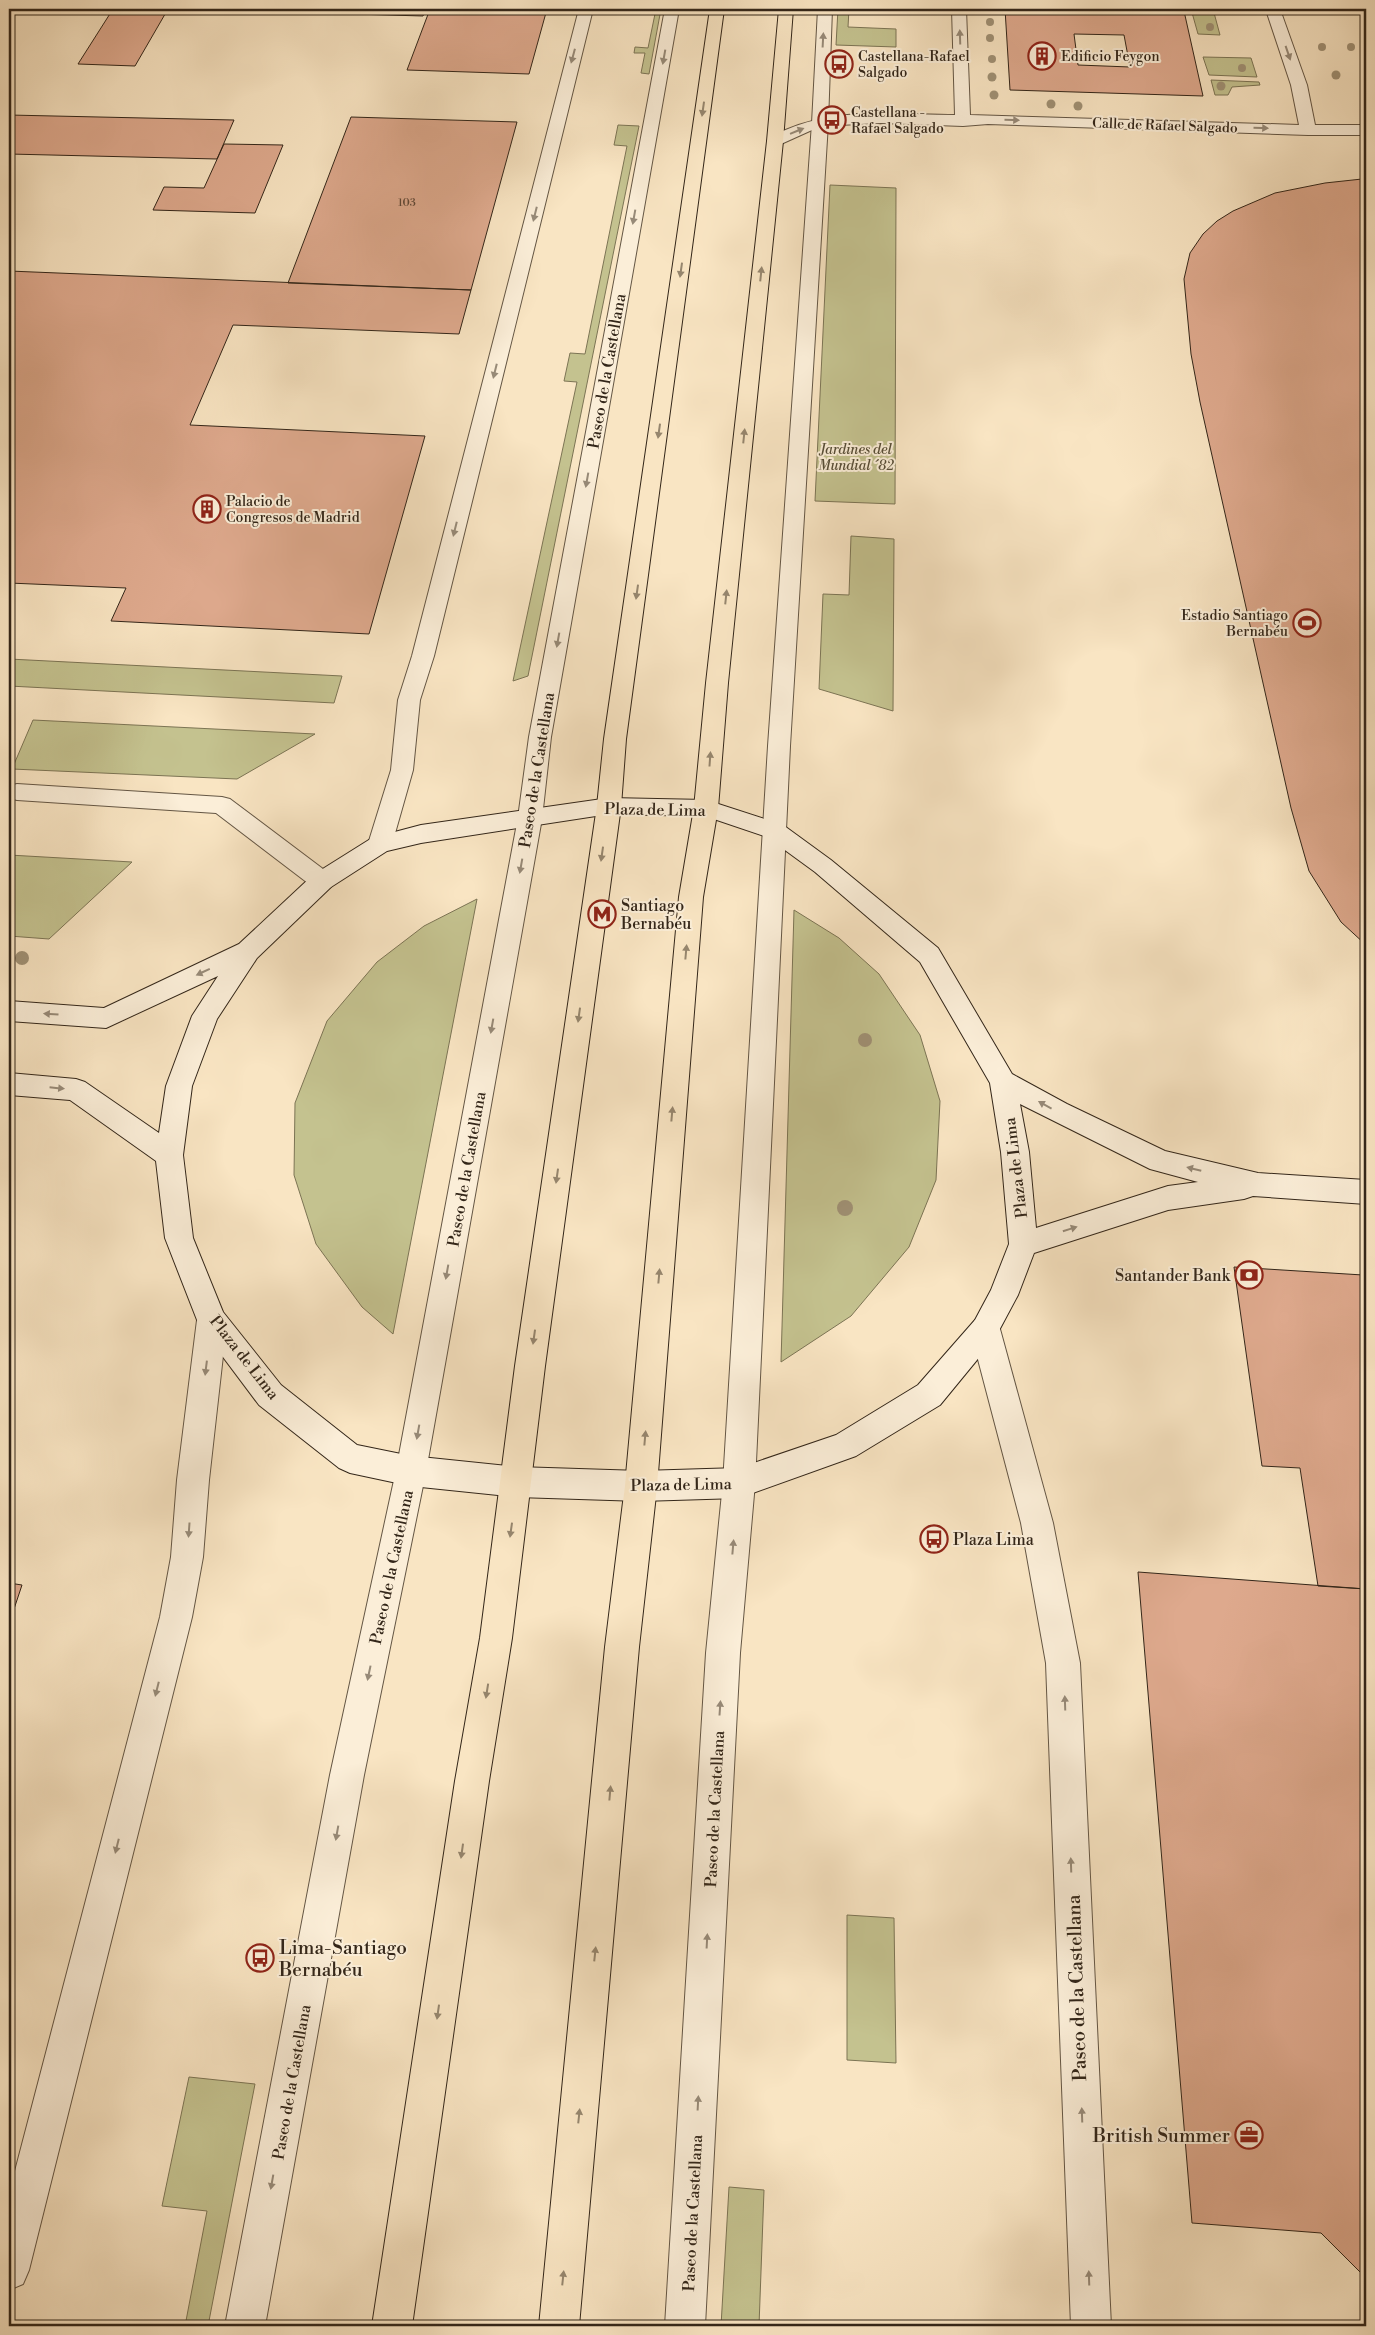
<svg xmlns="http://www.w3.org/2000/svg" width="1375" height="2335" viewBox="0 0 1375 2335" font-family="'Libre Bodoni',serif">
  <rect width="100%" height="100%" fill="#f9e5c3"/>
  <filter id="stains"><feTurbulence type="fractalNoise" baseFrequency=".004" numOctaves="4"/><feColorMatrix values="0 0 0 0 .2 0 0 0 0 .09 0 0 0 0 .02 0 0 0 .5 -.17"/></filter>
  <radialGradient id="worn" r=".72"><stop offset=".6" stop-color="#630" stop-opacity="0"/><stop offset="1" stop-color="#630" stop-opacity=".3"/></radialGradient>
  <!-- green -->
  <path fill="#c4c28f" stroke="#7c7454" d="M656,9H661L649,74L641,73L645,53H634L635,47L648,48Z
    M838,9H849L848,27L896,29V47L836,45Z
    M1191,9H1213L1220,35L1198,34Z
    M1203,57L1251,58L1257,77L1209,75Z
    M1211,80L1259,82L1260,85L1232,87L1228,95H1215Z
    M618,125L639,126L528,676L513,681L577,382L564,381L570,353L585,354L627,146L614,145Z
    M830,185L896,188L895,504L815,501Z
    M851,536L894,539L893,711L819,689L823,594L849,595Z
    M9,659L342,676L334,703L9,686Z
    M33,720L315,734L237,779L12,769Z
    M9,855L132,862L49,939L9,936Z
    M477,899L393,1334L362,1307L316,1244L294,1175L295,1103L327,1021L377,962L424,926Z
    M794,910L839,938L879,974L920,1035L940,1101L936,1180L909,1247L851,1316L781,1362Z
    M847,1915L894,1918L896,2063L847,2060Z
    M189,2077L255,2084L208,2326H185L207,2211L162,2206Z
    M729,2187L764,2190L759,2326H721Z"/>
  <!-- building -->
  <path fill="#dea98d" stroke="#332619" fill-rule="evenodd" d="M113,9H168L135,66L78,64Z
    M181,9H426L423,16Z
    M430,9H547L529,74L407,70Z
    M1005,9L1184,11L1203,96L1010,90ZM1074,34L1124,35L1130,67L1078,65Z
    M9,115L234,120L217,159L9,154Z
    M351,117L517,122L471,290L288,283Z
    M224,144L283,145L255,213L153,210L164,187L204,188Z
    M1362,179H1366V945L1341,922L1309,871L1291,808L1200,402L1191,354L1184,279L1190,253L1203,234L1217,221L1233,211L1275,193L1325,183Z
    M9,271L471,290L459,334L233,325L190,425L425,436L369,634L111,621L126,588L9,583Z
    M1234,1267L1363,1275L1366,1290V1589L1318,1586L1300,1468L1262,1466Z
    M1138,1572L1366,1589V2278L1321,2233L1192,2223Z
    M9,1583L22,1585L9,1624Z"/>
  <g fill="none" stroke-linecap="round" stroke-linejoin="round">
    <!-- lane casing -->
    <g stroke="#645644" stroke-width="2">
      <path id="lane" d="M665,9H679L551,737L542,818L426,1471L364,1775L265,2326H225L330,1775L396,1471L518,818L529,737Z
        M818,9H832L828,123L790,746L755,1483L740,1653L705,2326H665L706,1653L723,1483L768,746L812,123Z
        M17,784L222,797L230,799L331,875L334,881L331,887L322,890L313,887L216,813L17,800L9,798V786Z"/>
    </g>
    <!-- street casing -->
    <g stroke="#645644" stroke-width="2">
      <path id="street" d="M579,9H593L434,656L420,700L413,770L392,844L388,850L380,853L372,850L368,844L391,770L398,700L412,656Z
        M952,9H966L970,115L1299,125L1291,85L1266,10L1283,9L1281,12L1307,85L1315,125H1366V135H1308L988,124L963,126L881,123L839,125L812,130L781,144H769L767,141C771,136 777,134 783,131C837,106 898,115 955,115Z
        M212,1307L222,1311L227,1320L209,1480L203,1557L192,1617L29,2270L23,2284L9,2290V2194L160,1617L171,1557L177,1480L197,1320L202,1311Z
        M985,1316L995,1320L1000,1329L1053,1523L1080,1663L1111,2326H1071L1046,1663L1021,1523L970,1329L975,1320Z"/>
    </g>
    <!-- secondary casing -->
    <g stroke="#332619" stroke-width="2">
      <path id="secondary" d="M609,798L706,800L783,825L831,860L938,948L1012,1074L1067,1104L1165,1151L1258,1173L1366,1180V1204L1253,1196L1244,1199L1168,1210L1034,1253L1018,1295L995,1338L940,1405L856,1456L739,1498L641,1501L517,1497L411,1486L350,1473L339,1468L259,1405L202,1329L197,1320L165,1238L156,1161L70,1100L9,1095V1073L76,1079L85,1082L159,1133L166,1086L192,1016L218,976L106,1028L9,1021V1001L104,1008L239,944L313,875L372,838L421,825ZM609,814L705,816L767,837L815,872L920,962L990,1083L1001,1152L1009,1244L991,1290L975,1320L918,1385L836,1435L739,1468L641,1471L517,1467L411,1456L357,1445L281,1385L223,1312L193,1238L183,1155L192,1086L217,1019L257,958L331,887L387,851L421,843ZM1020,1104L1150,1169L1198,1182L1168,1186L1036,1228L1029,1152Z"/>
    </g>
    <!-- highway casing -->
    <g stroke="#332619" stroke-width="2">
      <path id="highway" d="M710,9H724L626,739L621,806L545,1366L512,1638L489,1781L412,2326H372L455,1781L480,1638L515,1366L597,806L604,739Z
        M779,9H793L783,141L728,683L718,808L703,897L657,1486L639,1647L579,2326H539L605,1647L625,1486L679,897L694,808L706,683L767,141Z"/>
    </g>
    <!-- lane -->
    <use href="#lane" fill="#fbeed8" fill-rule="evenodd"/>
    <!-- street -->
    <use href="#street" fill="#fbeed8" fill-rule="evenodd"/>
    <!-- secondary -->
    <use href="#secondary" fill="#fbeed8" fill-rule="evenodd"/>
    <!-- highway -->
    <use href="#highway" fill="#f9e5c3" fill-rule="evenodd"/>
  </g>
  <!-- trees -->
  <g fill="#a09175">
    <circle cx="990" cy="22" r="4"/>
    <circle cx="1210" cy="27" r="4"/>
    <circle cx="990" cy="38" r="4"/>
    <circle cx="1322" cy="47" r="4"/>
    <circle cx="1351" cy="47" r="4"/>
    <circle cx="992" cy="59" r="4"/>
    <circle cx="1242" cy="68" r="4"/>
    <circle cx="1336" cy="75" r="4.5"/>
    <circle cx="992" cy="77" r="4.5"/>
    <circle cx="1221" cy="86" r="4.5"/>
    <circle cx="994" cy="95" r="4.5"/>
    <circle cx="1051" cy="104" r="4.5"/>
    <circle cx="1078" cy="106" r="4.5"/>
    <circle cx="22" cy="958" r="7"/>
    <circle cx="865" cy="1040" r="7"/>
    <circle cx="845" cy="1208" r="8"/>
  </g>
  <!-- one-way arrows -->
  <defs><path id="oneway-solid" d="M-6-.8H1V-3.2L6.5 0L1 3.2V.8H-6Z" transform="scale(1.25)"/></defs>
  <g fill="#978a78">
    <use href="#oneway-solid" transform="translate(960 37) rotate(-92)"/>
    <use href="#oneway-solid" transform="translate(823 40) rotate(-87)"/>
    <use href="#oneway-solid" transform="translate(1288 53) rotate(71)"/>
    <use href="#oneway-solid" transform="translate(573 56) rotate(105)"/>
    <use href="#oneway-solid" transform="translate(664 57) rotate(100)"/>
    <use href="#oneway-solid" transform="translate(1012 120) rotate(2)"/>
    <use href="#oneway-solid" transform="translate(1261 128) rotate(2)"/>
    <use href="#oneway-solid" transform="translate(797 131) rotate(-22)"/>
    <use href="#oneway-solid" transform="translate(535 214) rotate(104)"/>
    <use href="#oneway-solid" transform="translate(634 217) rotate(100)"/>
    <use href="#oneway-solid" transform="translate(495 371) rotate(104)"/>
    <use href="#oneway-solid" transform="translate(587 480) rotate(100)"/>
    <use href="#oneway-solid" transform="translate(455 529) rotate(104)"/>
    <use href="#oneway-solid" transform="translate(558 640) rotate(100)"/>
    <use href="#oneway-solid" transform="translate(521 866) rotate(100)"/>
    <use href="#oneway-solid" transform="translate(203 972) rotate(155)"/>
    <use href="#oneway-solid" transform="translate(51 1014) rotate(-176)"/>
    <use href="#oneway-solid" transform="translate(492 1026) rotate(100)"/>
    <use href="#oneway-solid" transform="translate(57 1088) rotate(6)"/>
    <use href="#oneway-solid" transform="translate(1045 1105) rotate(-151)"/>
    <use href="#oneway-solid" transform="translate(1194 1169) rotate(-166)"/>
    <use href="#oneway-solid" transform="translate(1070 1229) rotate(-18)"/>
    <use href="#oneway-solid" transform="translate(447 1272) rotate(100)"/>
    <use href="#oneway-solid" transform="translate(206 1368) rotate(97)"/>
    <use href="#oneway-solid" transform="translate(418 1432) rotate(100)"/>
    <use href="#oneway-solid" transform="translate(189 1530) rotate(94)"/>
    <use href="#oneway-solid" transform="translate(733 1547) rotate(-85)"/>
    <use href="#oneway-solid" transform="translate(369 1673) rotate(102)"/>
    <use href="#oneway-solid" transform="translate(157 1689) rotate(104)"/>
    <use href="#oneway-solid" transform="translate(1065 1703) rotate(-92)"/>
    <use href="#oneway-solid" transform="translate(720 1708) rotate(-86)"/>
    <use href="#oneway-solid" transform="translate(337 1833) rotate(100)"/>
    <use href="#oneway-solid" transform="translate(117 1846) rotate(104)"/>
    <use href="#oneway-solid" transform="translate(1071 1865) rotate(-92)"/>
    <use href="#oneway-solid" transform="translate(707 1941) rotate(-87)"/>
    <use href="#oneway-solid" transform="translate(698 2103) rotate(-87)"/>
    <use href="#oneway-solid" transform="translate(1082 2115) rotate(-92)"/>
    <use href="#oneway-solid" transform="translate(272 2182) rotate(100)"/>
    <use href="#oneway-solid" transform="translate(1089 2278) rotate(-92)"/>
  </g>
  <g fill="#96866e">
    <use href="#oneway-solid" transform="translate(703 109) rotate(98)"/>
    <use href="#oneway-solid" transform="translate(681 270) rotate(98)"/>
    <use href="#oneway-solid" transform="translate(761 274) rotate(-84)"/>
    <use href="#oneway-solid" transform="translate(659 431) rotate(98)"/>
    <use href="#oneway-solid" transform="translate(744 436) rotate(-84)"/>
    <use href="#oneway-solid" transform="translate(637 592) rotate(98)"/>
    <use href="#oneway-solid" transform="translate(726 597) rotate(-84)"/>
    <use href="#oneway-solid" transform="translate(710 759) rotate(-86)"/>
    <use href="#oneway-solid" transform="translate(602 854) rotate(98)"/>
    <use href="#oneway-solid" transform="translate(686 952) rotate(-85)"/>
    <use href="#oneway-solid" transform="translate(579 1015) rotate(98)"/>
    <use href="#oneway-solid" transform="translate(672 1114) rotate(-85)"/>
    <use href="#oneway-solid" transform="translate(557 1176) rotate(98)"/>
    <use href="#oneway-solid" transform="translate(659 1276) rotate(-85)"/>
    <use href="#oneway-solid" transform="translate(534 1337) rotate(98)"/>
    <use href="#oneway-solid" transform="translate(645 1438) rotate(-85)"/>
    <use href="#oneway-solid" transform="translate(511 1530) rotate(98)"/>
    <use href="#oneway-solid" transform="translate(487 1691) rotate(99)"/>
    <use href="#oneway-solid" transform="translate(610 1793) rotate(-85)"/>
    <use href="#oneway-solid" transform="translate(462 1851) rotate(98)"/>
    <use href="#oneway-solid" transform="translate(595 1954) rotate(-84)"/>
    <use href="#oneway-solid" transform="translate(438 2012) rotate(98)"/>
    <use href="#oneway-solid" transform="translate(579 2116) rotate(-84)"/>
    <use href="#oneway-solid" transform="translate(563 2278) rotate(-84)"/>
  </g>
  <!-- icons -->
  <defs>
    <g id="building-ring" transform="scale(1.4375)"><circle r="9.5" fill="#fbeed8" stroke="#8f2418" stroke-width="1.5"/><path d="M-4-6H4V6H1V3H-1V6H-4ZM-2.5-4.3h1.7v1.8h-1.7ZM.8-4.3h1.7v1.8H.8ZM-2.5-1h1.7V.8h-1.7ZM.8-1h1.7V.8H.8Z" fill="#8f2418"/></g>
    <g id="bus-ring" transform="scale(1.4375)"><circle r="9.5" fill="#fbeed8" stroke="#8f2418" stroke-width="1.5"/><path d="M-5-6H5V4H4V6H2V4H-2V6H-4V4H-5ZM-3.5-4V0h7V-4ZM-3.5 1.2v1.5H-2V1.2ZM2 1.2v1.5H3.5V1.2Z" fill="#8f2418"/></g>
    <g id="stadium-ring" transform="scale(1.4375)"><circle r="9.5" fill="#fbeed8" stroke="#8f2418" stroke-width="1.5"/><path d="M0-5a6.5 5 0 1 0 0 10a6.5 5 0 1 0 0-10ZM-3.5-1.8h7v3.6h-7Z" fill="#8f2418"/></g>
    <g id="metro-ring" transform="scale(1.4375)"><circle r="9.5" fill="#fbeed8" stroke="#8f2418" stroke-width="1.5"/><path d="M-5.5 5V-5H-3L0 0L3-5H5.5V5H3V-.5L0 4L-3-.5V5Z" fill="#8f2418"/></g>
    <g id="bank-ring" transform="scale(1.4375)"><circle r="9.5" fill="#fbeed8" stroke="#8f2418" stroke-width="1.5"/><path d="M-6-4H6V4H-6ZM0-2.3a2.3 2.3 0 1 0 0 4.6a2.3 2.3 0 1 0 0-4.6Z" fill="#8f2418"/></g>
    <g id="office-ring" transform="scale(1.4375)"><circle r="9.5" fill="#fbeed8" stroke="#8f2418" stroke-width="1.5"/><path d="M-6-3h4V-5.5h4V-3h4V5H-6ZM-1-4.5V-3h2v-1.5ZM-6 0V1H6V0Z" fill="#8f2418"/></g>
  </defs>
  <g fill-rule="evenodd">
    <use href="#building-ring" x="1042" y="56"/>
    <use href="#bus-ring" x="839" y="64"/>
    <use href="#bus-ring" x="832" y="120"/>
    <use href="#building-ring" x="207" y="509"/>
    <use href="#stadium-ring" x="1307" y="623"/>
    <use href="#metro-ring" x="602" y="914"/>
    <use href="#bank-ring" x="1249" y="1275"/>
    <use href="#bus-ring" x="934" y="1539"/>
    <use href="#bus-ring" x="260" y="1958"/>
    <use href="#office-ring" x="1249" y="2135"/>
  </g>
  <g text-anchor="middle" stroke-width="4" stroke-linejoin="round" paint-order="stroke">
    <!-- far-number labels -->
    <g font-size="11" fill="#5e4736">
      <text x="407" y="206">103</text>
    </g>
    <!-- far-poi labels -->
    <g font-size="14" fill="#332619" stroke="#fbeed8" text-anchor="start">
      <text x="858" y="61">Castellana-Rafael<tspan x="858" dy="16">Salgado</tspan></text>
      <text x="1061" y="61">Edificio Feygon</text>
      <text x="851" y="117">Castellana -<tspan x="851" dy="16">Rafael Salgado</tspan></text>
      <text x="226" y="506">Palacio de<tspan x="226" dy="16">Congresos de Madrid</tspan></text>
      <text x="1288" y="620" text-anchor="end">Estadio Santiago<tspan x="1288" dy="16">Bernabéu</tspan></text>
    </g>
    <!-- far-street labels -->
    <g font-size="14" fill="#332619" stroke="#fbeed8">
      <text transform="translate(1165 125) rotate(2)" y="5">Calle de Rafael Salgado</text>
    </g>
    <!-- far-park labels -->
    <g font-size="14" font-style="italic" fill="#574d36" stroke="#fbeed8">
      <text x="856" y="454">Jardines del<tspan x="856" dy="16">Mundial ´82</tspan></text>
    </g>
    <!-- street labels -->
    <g font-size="16" fill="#332619" stroke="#fbeed8">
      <text transform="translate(606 371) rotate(-80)" y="6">Paseo de la Castellana</text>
      <text transform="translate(536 770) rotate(-81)" y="6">Paseo de la Castellana</text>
      <text transform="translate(655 809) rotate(1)" y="6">Plaza de Lima</text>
      <text transform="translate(1015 1168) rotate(-97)" y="6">Plaza de Lima</text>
      <text transform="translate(466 1169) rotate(-80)" y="6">Paseo de la Castellana</text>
      <text transform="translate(245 1357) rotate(52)" y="6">Plaza de Lima</text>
      <text transform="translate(681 1484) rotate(-1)" y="6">Plaza de Lima</text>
      <text transform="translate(391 1567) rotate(-78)" y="6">Paseo de la Castellana</text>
      <text transform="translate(714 1809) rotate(-87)" y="6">Paseo de la Castellana</text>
      <text transform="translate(291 2082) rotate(-80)" y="6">Paseo de la Castellana</text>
      <text transform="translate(692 2213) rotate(-87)" y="6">Paseo de la Castellana</text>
    </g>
    <!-- poi labels -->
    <g font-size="16" fill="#332619" stroke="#fbeed8" text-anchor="start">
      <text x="621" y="911">Santiago<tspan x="621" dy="18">Bernabéu</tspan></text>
      <text x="1230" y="1281" text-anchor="end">Santander Bank</text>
      <text x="953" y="1545">Plaza Lima</text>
    </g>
    <!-- near-poi labels -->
    <g font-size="19" fill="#332619" stroke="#fbeed8" text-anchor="start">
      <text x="279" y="1954">Lima-Santiago<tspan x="279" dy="22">Bernabéu</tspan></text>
      <text x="1230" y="2142" text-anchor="end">British Summer</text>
    </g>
    <!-- near-street labels -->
    <g font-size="19" fill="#332619" stroke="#fbeed8">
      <text transform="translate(1076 1988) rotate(-92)" y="7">Paseo de la Castellana</text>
    </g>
  </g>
  <!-- margin -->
  <rect width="1375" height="2335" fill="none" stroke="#f9e5c3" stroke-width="30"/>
  <rect x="10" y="10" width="1355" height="2315" fill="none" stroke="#332619" stroke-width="2.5"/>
  <rect x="15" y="15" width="1345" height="2305" fill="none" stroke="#332619"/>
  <rect width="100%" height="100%" filter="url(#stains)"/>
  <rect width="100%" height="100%" fill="url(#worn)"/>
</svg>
